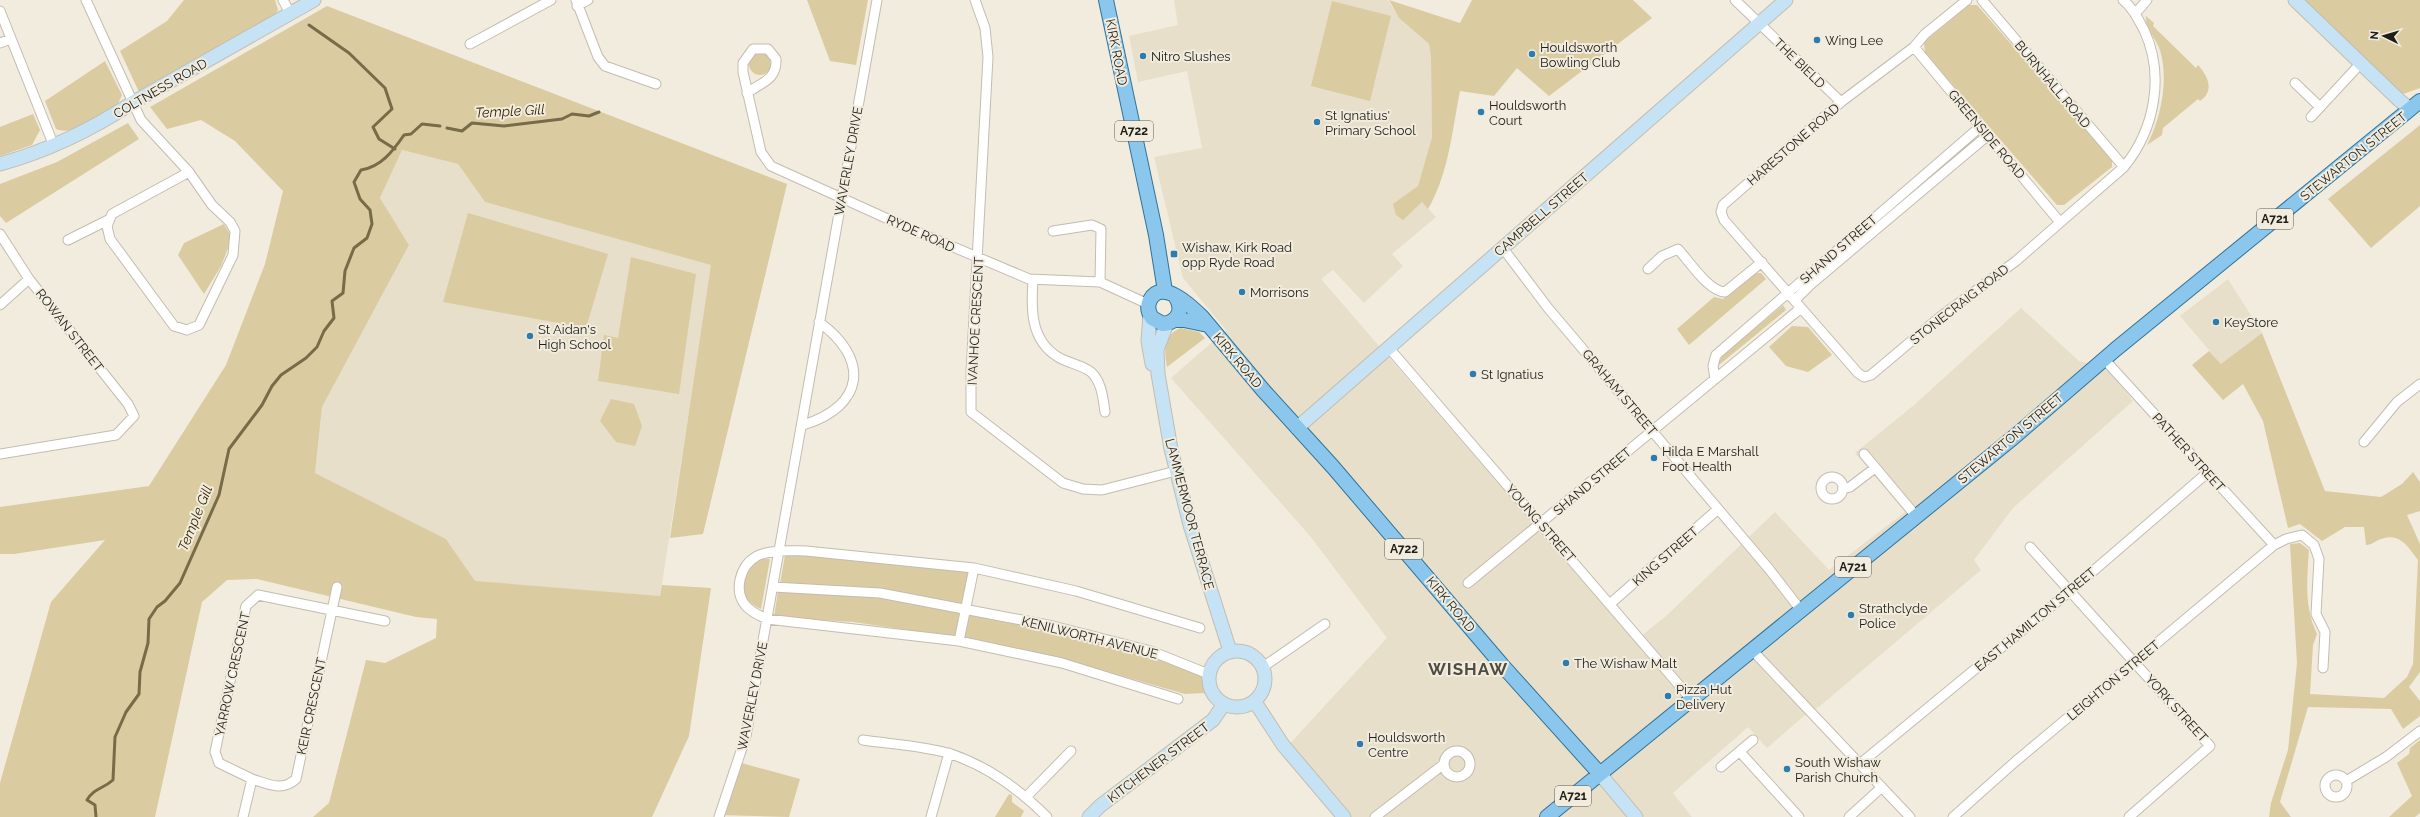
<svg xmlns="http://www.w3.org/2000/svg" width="2420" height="817" viewBox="0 0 2420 817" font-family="Raleway,sans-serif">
  <rect width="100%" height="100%" fill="#f1ecde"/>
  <!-- built -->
  <path fill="#e7dfca" d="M1174,0H1388L1399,18L1429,44L1431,58L1432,137L1418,186L1419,199L1436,217L1392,254L1403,266L1364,303L1333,270L1321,279L1635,641L1666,616L1775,512L1829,570L1905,512L1855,453L1914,405L2021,308L2079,361L2107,368L2133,401L2013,508L1974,560L1981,570L1820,706L1804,716L1767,748L1748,727L1673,793L1692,817H1343L1284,750L1387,638L1310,536L1171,378L1226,330L1183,278L1154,157L1202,148L1187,71L1138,82L1129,36L1178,25Z
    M402,150L458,164L485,202L712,265L660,596L475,582L446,539L315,473L322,407L409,245L380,198Z
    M2228,279L2262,333L2221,364L2180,316Z"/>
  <!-- green -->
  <path fill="#dacba1" d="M184,0H275L278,10L274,16L139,92L120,51L167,21Z
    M807,0H868L856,65L830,61Z
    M1389,0L1460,23L1472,0H1633L1652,18L1549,96L1517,68L1494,96L1460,91C1452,131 1449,173 1428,209L1422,202L1403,220L1396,215L1393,204L1418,186L1432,137L1431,58L1429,44L1399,18Z
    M2303,0H2420V88L2403,94Z
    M1332,1L1391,16L1370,101L1311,86Z
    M1969,5H1977L2112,160V167L2064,205H2057L1925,53L1924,42Z
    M327,6L787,184L703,534L670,538L711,265L485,202L458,164L402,150L380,198L409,245L322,407L315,473L446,539L475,581L660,596L662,585L711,588L689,736L652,817H313L329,803L366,660L385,663L436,638L437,619L416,617L257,579L227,580L202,602L155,817H0V783L51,602L105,540L14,554H0V507L149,486L226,365L265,264L283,191L235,141L201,120L167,129L150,107Z
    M2146,16L2154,23L2153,26L2196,68L2198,65C2208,76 2215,91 2200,101L2198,99L2163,128L2162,135L2147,145C2161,118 2169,80 2160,50C2157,40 2144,26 2146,16Z
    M749 64a11 11 0 1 1 22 0a11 11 0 1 1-22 0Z
    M105,61L122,95L117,106C101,114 75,137 56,129L45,101Z
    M33,114L40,130L32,145L0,156V127Z
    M128,123L139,139L6,223L0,216V184L57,162Z
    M2420,125V206L2371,248L2328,199Z
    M468,213L608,254L586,328L443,302Z
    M224,224L232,238L221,266L204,294L178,255L184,243Z
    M631,257L696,274L679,394L598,381L604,335L618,338Z
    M1755,273H1761L1766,279L1689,345L1677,329L1714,297L1723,299Z
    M1783,305L1786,310L1719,365H1718L1722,356Z
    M1792,326L1808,327L1832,355L1808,372L1786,366L1769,347Z
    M1181,328L1199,332L1205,338L1167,367C1164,351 1163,334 1181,328Z
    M2262,333L2325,491L2381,497L2402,484L2413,472L2420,482V511L2407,515L2420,544V672L2409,687L2420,701V716L2403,729L2391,709L2308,707L2280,802L2291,817H2269L2271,803L2288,750L2297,663L2290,544L2300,543L2309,550C2307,579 2304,607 2317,634L2313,645L2310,694L2384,698L2407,677L2413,664L2418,560C2408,547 2400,532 2381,539C2375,541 2372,545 2366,545L2364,527H2345L2322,541L2300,524L2288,528L2263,421L2243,384L2223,400L2192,365L2209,351L2221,364Z
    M611,399L634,404L642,426L635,446L616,442L600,421Z
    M785,555H807L969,572L962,605L780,584Z
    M760,559H770L761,609C734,597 740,575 760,559Z
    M778,591L879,596L961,611L956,637L853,622L774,617Z
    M968,614L1053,628L1150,654L1209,678L1205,693L1185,694L1063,659L963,637Z
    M2420,740V813L2415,817H2389L2412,796L2397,763L2409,754L2410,748Z
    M738,762L800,779L789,817L719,815Z
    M1009,794L1012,795V802L1024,811L1021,817H995Z"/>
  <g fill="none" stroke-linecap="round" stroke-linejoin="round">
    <!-- stream -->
    <path stroke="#786b48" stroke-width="3" d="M309,25L349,53L385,88L392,109L373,127L379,139L395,149
      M447,128L462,131L472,123L504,126L562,119L572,114L589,116L599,112
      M96,817L95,805L87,800C94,788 103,789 113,780L115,737L126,712L139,694L140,672L148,643L149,619L157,607L165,601L180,583L219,495L229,449L262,405L272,386L281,375L306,358L317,347L324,331L334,318L332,301L343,293L345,271L354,248L367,238L372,224L370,210L360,199L354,182L361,170C381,167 393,151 404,135L411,134L422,124L440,126"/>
    <!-- street casing -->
    <g stroke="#c2bdb0" stroke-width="11">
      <path id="street" d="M86,0L141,120L189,172L212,205L230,222L235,231L233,255L199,325L187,330L174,326L110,239L107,226L112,214L189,172
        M283,0L290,13
        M576,0L598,57L605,66L656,84
        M975,0L985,28L988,57L971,372V412L1063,483L1083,489L1102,490L1176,471
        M1735,0L1841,102
        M1967,0L1925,34L1914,47L1841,102L1723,205L1721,212L1724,220L1858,373L1864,377L1871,375L1940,317L2016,261L2124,167C2155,129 2165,75 2144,30C2138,19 2133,8 2123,0
        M1982,0L2124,167
        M577,6L588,0
        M0,11L54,146
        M2135,14L2147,0
        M0,43L10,39
        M470,44L551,0
        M1914,47L2059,221
        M2295,83L2320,107
        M747,93C762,82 777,80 776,59L768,49H753L743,63V72L761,152L771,166L899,224L1029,279L1100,282L1148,304
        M2311,117L2361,63
        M1053,231L1092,225L1101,229L1100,282
        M0,234L29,279L128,404L134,416L116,435L0,454
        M68,240L110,219
        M1502,247L1548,308L1769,569L1800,609
        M1648,269L1662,256L1678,249C1689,261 1709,292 1725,292L1762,262
        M1033,280C1031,308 1030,340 1058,357C1068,363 1082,365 1091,372C1102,382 1103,399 1105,412
        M1795,300L1810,285L1987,136
        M0,305L29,279
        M1389,348L1691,699
        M2104,359L2274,545
        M1715,379L1713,366L1716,355L1980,127
        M803,425C865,406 870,359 819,322
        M2364,442L2397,402L2420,384
        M1864,454L1916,516
        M1821 488a11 11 0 1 1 22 0a11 11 0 1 1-22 0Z
        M1843,489L1850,487L1875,468
        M2030,547L2210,746L2129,817
        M1468,583L1801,308
        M773,587L880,593L1053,626L1151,651L1206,673L1208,679
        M1611,603L1718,509
        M959,641L974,568
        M1752,650L1910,817
        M1263,667L1325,624
        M1178,699L1062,663L959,641L767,619C760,616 751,612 746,606C733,591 740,565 757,556C772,549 790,551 806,551L974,568L1076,591L1200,628
        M863,740C889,744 926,746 951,754C987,766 1020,790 1047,817
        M1444 764a13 13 0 1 1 26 0a13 13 0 1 1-26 0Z
        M1740,752L1799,817
        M1861,763L2070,591L2207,473
        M1721,767L1753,740
        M2325 786a11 11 0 1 1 22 0a11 11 0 1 1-22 0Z
        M252,779C268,784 282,792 296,779L337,587
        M2346,781L2386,757L2420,731
        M1027,796L1071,751
        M243,817L252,779L219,763L215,752L246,606L258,595L385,621
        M719,817L746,736L877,0
        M931,817L949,753
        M1375,817L1444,764
        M1849,817L1882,787
        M1953,817L2016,761L2274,545L2286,539L2302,535L2314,545L2319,559L2316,614L2325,632L2323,668"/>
    </g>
    <!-- secondary casing -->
    <g stroke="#c2bdb0" stroke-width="15">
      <path id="secondary" d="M2295,0L2399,100L2410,109
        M0,164C47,151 91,130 132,103L314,0
        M1150,314L1148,341L1152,364
        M1167,323L1157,350L1158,374L1171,449L1190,525L1230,651
        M1297,428L1786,0
        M1209 679a28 28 0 1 1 56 0a28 28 0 1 1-56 0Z
        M1255,702L1283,745L1344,817
        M1600,774L1636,817
        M1089,817L1100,806L1213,720L1224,704"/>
    </g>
    <!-- primary casing -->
    <g stroke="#337399" stroke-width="16">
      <path id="primary" d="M1106,0L1156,235L1165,291
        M1175,296C1184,308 1179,322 1163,324L1152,318C1148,312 1147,306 1150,300C1162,278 1191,306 1202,317L1263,390L1333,467L1502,665L1600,774
        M1174,320H1184L1208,325
        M1547,817L2014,437L2116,349L2420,101"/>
    </g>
    <!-- street -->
    <use href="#street" stroke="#fff" stroke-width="9"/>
    <!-- secondary -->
    <use href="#secondary" stroke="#c5e3f5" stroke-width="13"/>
    <!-- primary -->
    <use href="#primary" stroke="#8bc7ec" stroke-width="14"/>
  </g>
  <!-- markers -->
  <g fill="#2d7cae" stroke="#f1ecde" stroke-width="1.5">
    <circle cx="1817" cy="40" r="4"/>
    <circle cx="1532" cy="54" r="4"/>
    <circle cx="1143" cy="56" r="4"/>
    <circle cx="1481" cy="112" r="4"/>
    <circle cx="1317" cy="122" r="4"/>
    <rect x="1170" y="250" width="8" height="8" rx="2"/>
    <circle cx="1242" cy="292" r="4"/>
    <circle cx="2216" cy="322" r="4"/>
    <circle cx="530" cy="336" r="4"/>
    <circle cx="1473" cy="374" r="4"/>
    <circle cx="1654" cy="458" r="4"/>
    <circle cx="1851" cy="615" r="4"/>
    <circle cx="1566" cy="663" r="4"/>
    <circle cx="1668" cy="696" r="4"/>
    <circle cx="1360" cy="744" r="4"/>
    <circle cx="1787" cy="769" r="4"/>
  </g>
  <g text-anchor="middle" stroke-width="4" stroke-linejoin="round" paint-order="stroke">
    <!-- shield labels -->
    <g fill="#f1ecde" stroke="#5e5b53" stroke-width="1">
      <rect x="1115" y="121" width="38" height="20" rx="3"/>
      <rect x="2257" y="209" width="36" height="20" rx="3"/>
      <rect x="1385" y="539" width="38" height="20" rx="3"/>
      <rect x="1835" y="557" width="36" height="20" rx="3"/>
      <rect x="1555" y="786" width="36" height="20" rx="3"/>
    </g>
    <g font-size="12" font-weight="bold" fill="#1f1d18">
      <text x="1134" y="135">A722</text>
      <text x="2275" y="223">A721</text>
      <text x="1404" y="553">A722</text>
      <text x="1853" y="571">A721</text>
      <text x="1573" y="800">A721</text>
    </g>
    <!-- poi labels -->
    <g font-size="13" fill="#1f1d18" stroke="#f1ecde" text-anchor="start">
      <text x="1825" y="45">Wing Lee</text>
      <text x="1540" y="52">Houldsworth<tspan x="1540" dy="15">Bowling Club</tspan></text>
      <text x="1151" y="61">Nitro Slushes</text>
      <text x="1489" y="110">Houldsworth<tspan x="1489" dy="15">Court</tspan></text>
      <text x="1325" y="120">St Ignatius'<tspan x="1325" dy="15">Primary School</tspan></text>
      <text x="1182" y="252">Wishaw, Kirk Road<tspan x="1182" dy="15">opp Ryde Road</tspan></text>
      <text x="1250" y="297">Morrisons</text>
      <text x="2224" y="327">KeyStore</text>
      <text x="538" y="334">St Aidan's<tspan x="538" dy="15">High School</tspan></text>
      <text x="1481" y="379">St Ignatius</text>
      <text x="1662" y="456">Hilda E Marshall<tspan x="1662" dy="15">Foot Health</tspan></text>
      <text x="1859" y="613">Strathclyde<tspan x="1859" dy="15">Police</tspan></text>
      <text x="1574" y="668">The Wishaw Malt</text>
      <text x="1676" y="694">Pizza Hut<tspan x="1676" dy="15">Delivery</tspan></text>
      <text x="1368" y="742">Houldsworth<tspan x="1368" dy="15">Centre</tspan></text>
      <text x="1795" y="767">South Wishaw<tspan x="1795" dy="15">Parish Church</tspan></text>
    </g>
    <!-- street labels -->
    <g font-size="13" fill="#1f1d18" stroke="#f1ecde">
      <text transform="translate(1117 52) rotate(79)" y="5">KIRK ROAD</text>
      <text transform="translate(1800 63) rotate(44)" y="5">THE BIELD</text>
      <text transform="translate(2053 84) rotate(50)" y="5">BURNHALL ROAD</text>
      <text transform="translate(160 88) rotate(-30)" y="5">COLTNESS ROAD</text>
      <text transform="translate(1987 134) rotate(50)" y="5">GREENSIDE ROAD</text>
      <text transform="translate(1793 144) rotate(-41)" y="5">HARESTONE ROAD</text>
      <text transform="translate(2353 156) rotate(-39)" y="5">STEWARTON STREET</text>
      <text transform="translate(848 161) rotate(-80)" y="5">WAVERLEY DRIVE</text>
      <text transform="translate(1541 214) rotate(-41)" y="5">CAMPBELL STREET</text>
      <text transform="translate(921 233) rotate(24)" y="5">RYDE ROAD</text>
      <text transform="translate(1838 249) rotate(-41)" y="5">SHAND STREET</text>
      <text transform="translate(1959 304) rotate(-38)" y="5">STONECRAIG ROAD</text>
      <text transform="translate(975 321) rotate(-87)" y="5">IVANHOE CRESCENT</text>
      <text transform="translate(70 330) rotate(52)" y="5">ROWAN STREET</text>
      <text transform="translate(1238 360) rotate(50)" y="5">KIRK ROAD</text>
      <text transform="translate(1620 392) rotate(50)" y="5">GRAHAM STREET</text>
      <text transform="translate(2010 438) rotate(-40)" y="5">STEWARTON STREET</text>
      <text transform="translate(2189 452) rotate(48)" y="5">PATHER STREET</text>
      <text transform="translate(1592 481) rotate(-40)" y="5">SHAND STREET</text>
      <text transform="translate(1190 514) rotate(75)" y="5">LAMMERMOOR TERRACE</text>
      <text transform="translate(1541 523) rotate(49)" y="5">YOUNG STREET</text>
      <text transform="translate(1665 556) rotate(-41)" y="5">KING STREET</text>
      <text transform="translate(1451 604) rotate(50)" y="5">KIRK ROAD</text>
      <text transform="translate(2035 619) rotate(-40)" y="5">EAST HAMILTON STREET</text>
      <text transform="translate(1090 637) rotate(14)" y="5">KENILWORTH AVENUE</text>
      <text transform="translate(232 674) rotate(-78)" y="5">YARROW CRESCENT</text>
      <text transform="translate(2113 680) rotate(-40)" y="5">LEIGHTON STREET</text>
      <text transform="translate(752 696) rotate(-79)" y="5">WAVERLEY DRIVE</text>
      <text transform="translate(311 706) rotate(-78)" y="5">KEIR CRESCENT</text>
      <text transform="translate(2177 708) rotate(48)" y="5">YORK STREET</text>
      <text transform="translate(1158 762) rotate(-37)" y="5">KITCHENER STREET</text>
    </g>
    <!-- water labels -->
    <g font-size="14" font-style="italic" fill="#352800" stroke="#f1ecde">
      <text transform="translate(510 111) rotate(-3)" y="5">Temple Gill</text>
      <text transform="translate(195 518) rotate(-68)" y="5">Temple Gill</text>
    </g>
    <!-- district labels -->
    <g font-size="17" font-weight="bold" letter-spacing="1" fill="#504c41" stroke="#f1ecde">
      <text x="1468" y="675">WISHAW</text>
    </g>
  </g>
  <!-- north arrow -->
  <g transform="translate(2384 36) rotate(275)" stroke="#f1ecde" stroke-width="3" paint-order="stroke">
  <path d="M0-3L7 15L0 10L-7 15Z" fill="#1f1d18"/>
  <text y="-6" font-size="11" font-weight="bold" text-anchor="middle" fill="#1f1d18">N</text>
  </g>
</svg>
